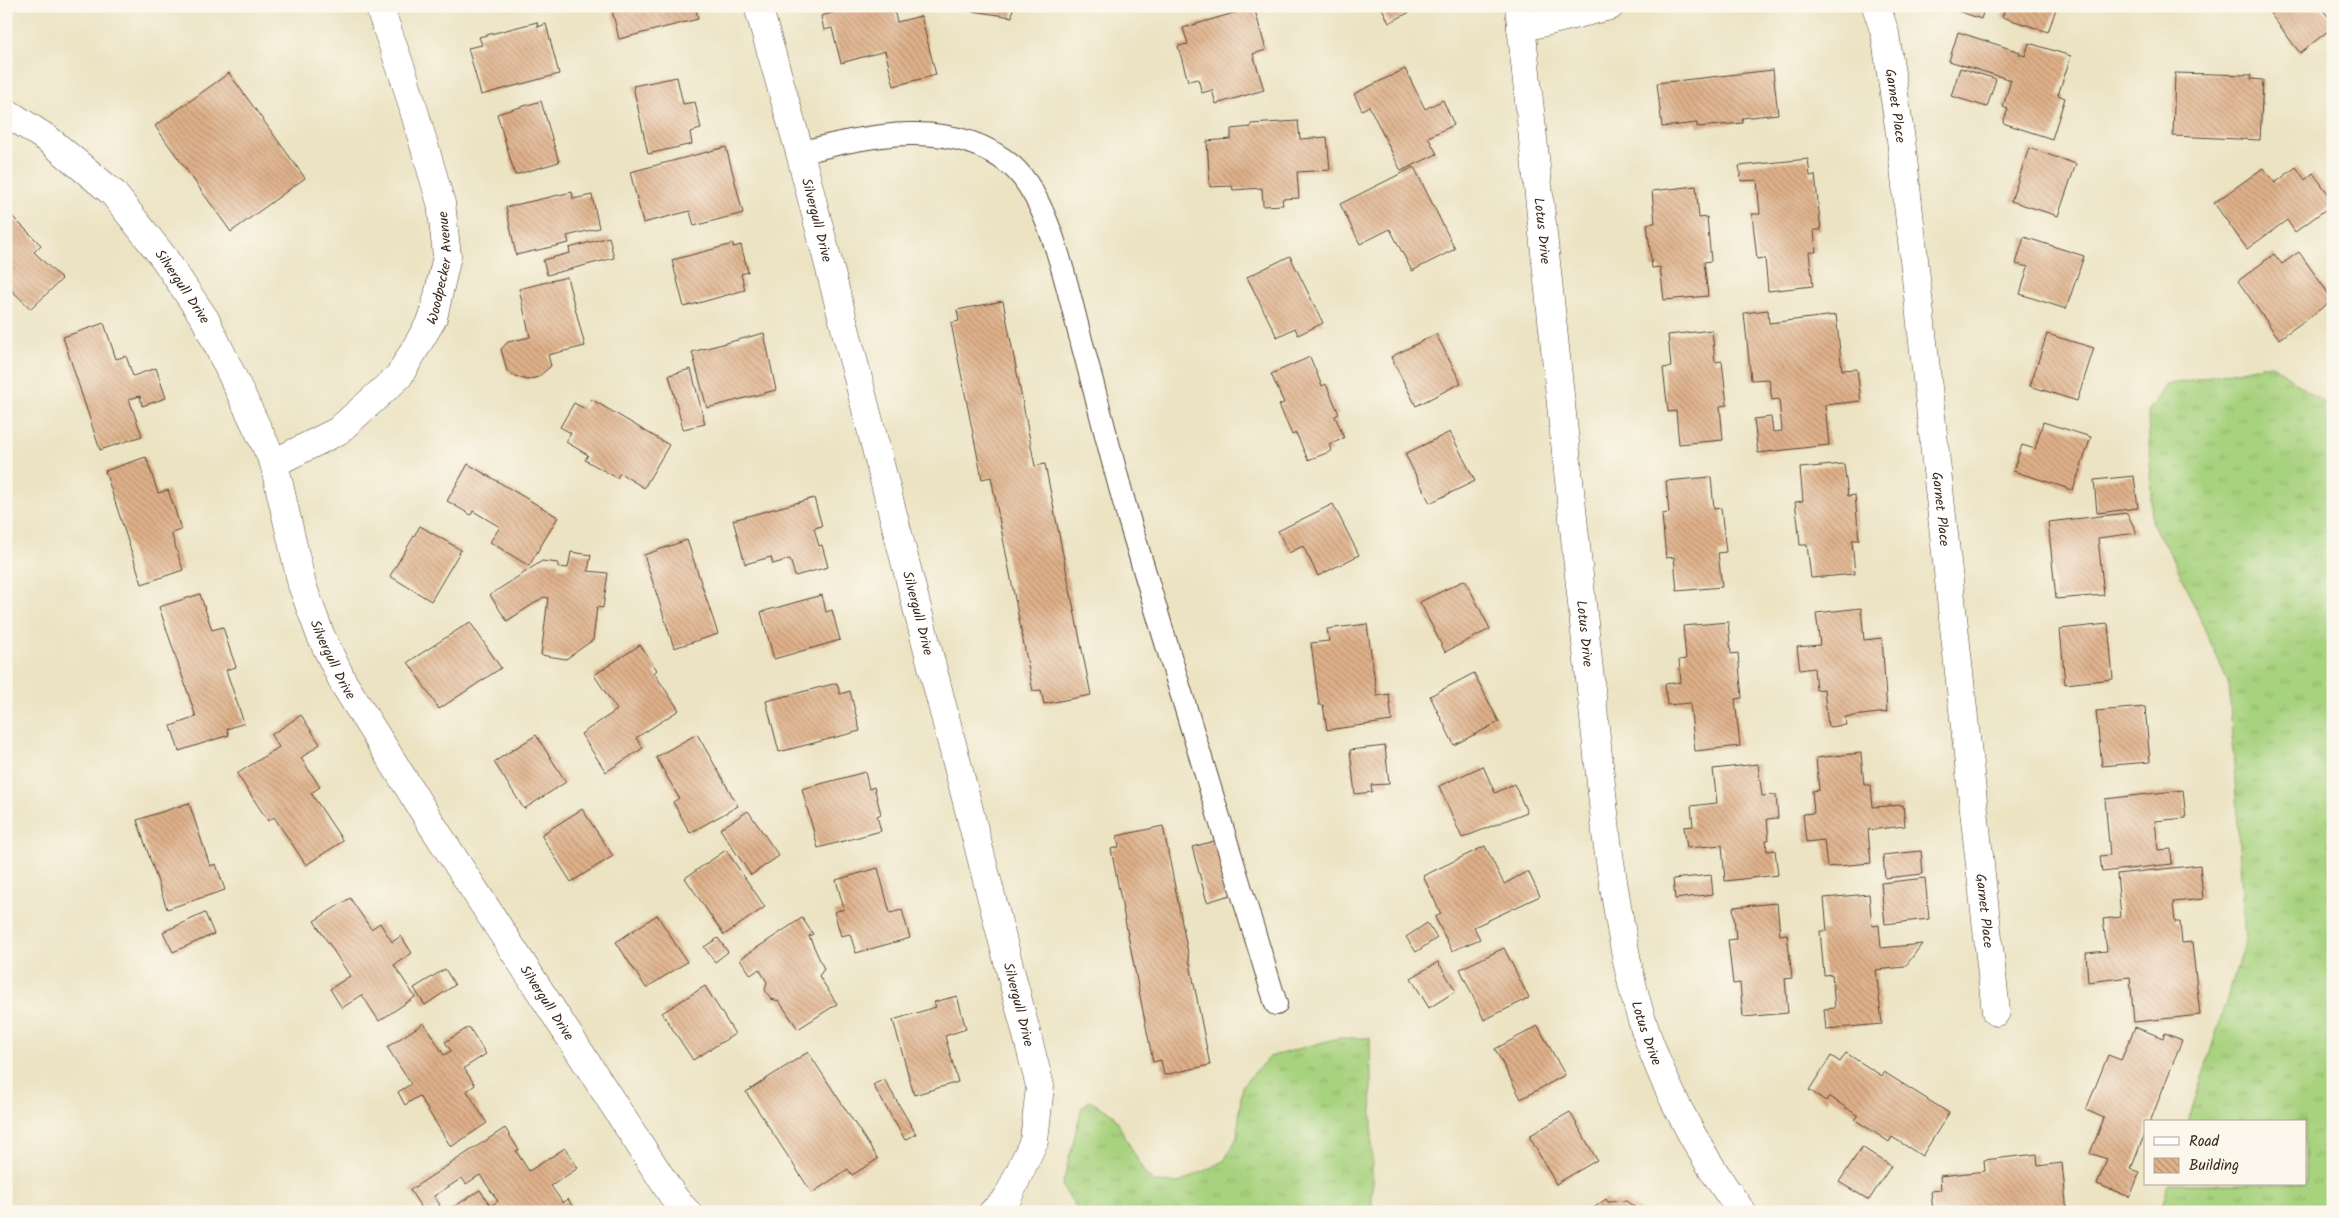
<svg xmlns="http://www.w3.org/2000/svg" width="2339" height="1218" viewBox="0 0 2339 1218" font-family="Kalam,sans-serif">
  <defs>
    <pattern id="grass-tufts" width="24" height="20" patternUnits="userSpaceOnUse" patternTransform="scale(1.25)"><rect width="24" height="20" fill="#a7d27e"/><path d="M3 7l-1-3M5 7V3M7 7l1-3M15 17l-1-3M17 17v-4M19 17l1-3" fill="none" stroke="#91b46c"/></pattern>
    <pattern id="building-back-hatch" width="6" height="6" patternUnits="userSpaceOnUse" patternTransform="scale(1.25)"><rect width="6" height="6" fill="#dfb18a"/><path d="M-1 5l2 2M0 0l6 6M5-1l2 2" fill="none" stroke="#b69070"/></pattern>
  </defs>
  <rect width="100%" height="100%" fill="#fbf7ec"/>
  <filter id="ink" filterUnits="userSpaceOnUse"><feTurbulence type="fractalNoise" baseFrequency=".02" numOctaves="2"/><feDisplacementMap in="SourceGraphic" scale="10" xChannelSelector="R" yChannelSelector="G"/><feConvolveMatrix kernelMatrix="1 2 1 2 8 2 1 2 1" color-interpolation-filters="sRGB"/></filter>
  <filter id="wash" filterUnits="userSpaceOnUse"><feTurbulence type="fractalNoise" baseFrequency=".0096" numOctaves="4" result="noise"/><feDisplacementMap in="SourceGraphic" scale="20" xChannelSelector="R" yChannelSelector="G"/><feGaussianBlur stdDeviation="1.12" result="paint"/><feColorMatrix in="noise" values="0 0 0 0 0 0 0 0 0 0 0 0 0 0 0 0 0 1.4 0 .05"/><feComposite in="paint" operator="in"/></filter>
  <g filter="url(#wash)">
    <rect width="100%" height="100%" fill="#ece3c3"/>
    <!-- grass -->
    <path fill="url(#grass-tufts)" stroke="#717e4e" d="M2271,364L2333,410V1212H2160L2169,1184H2305V1122H2188L2245,942L2229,684L2174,560L2152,524L2148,412L2166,385Z
      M1338,1038H1370L1372,1122V1212H1080L1062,1187L1082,1107L1089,1101L1113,1114L1144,1172L1153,1182L1179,1183L1224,1161L1237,1138L1242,1086L1269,1057Z"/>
    <g id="blocks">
      <!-- building -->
      <path fill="url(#building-back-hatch)" d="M611,6H695L698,19L619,39Z
        M857,6H893L897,22L921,16L936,75L894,86L885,51L841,63L832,28L824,30L821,16Z
        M959,6H1013L1012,17L959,9Z
        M1381,6H1421L1389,23Z
        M1959,6H1985L1981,19L1958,11Z
        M2006,6H2057L2048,32L2002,17Z
        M2267,6H2320L2333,23V27L2300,53L2266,8Z
        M1254,7L1266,50L1253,54L1264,90L1216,104L1212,90L1202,93L1198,79L1188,81L1178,46L1188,44L1183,28Z
        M537,22L538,27L546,24L559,74L481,95L468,48L482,45L479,37Z
        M1958,32L2020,52L2019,54L2025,56L2029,43L2071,56L2058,95L2065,98L2052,139L2003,123L2008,109L2003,107L2011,80L1949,61Z
        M1960,68L1996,79L1987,107L1951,96Z
        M1405,69L1425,109L1443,100L1454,125L1428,137L1437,154L1401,171L1369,106L1362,110L1354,94Z
        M1773,70L1778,114L1742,118L1743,123L1721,125L1697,127V123L1662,127L1657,83Z
        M229,73L305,178L231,232L155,126Z
        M2175,73L2251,75V79L2263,80L2260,140L2173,136Z
        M677,77L683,104L695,102L701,129L690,132L692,144L648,154L633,86Z
        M541,101L559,162L515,175L497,114Z
        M1298,121L1300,139L1327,137L1330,170L1297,172L1299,198L1282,199L1283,205L1263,206L1262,188L1233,190L1232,186L1210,187L1207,141L1231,139V129L1251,127V124Z
        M726,147L743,213L694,226L690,211L643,223L630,172Z
        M2029,148L2076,164L2058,216L2011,201Z
        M1808,159L1810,176L1815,175L1821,230H1814L1816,252H1809L1813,286L1768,291L1765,258L1757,259L1752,214H1760L1757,180L1741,181L1739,166Z
        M1414,167L1455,249L1412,271L1390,229L1360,244L1340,204Z
        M2296,167L2305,180L2313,173L2333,200V204L2295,232L2287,220L2247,249L2214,203L2263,168L2275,183Z
        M1696,186L1699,218L1707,217L1711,261L1704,262L1708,296L1664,300L1660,267L1652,268L1647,224L1655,223L1652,191Z
        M572,192L573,199L592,195L599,228L567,236L569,243L516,255L506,207Z
        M11,215L41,245L34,252L62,279L31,309L6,285V219Z
        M609,237L614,258L547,275L543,260L570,253L569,248Z
        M2024,237L2084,256L2066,309L2020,294L2028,267L2016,264Z
        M733,244V247L741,245L748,272L741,274L745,290L684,307L672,260Z
        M2299,252L2333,300L2279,339L2238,281L2274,254L2282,264Z
        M1290,256L1323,323L1298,335L1295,328L1277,337L1247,277Z
        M567,277L585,346L548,355L551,366L538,377L527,380L515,376L507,371L501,349L508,342L530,337L519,289Z
        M1003,301L1035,466L1045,464L1091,695L1044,704L1041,690L1033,691L991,477L982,479L951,323L959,321L957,310Z
        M1768,310L1769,323L1836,315L1842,370L1857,369L1861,401L1825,405L1829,445L1758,453L1754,419L1771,417L1773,432L1782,431L1779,399L1772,400L1769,379L1751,380L1744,313Z
        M104,323L116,359L126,356L133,376L156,368L166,398L142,406L140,396L129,399L142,436L100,450L63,337Z
        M1712,330L1715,362L1722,361L1727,405L1720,406L1723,440L1679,444L1676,411L1668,412L1663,368L1671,367L1668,335Z
        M764,333L776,390L707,408L692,352Z
        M1436,334L1461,383L1416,406L1391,357Z
        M2047,334L2094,348L2077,401L2030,386Z
        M1310,357L1322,386L1326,384L1339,414L1335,416L1344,438L1329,445L1332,451L1308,460L1296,433L1292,435L1279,405L1284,403L1271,374Z
        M691,369L705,424L683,429L669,375Z
        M591,399L669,445L644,488L620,473L617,478L585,460L588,455L566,442L571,433L560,427L574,403L585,409Z
        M2043,422L2091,437L2073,490L2013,471L2022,445L2035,449Z
        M1450,432L1475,481L1430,503L1405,454Z
        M146,457L158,493L168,490L175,510L181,530L171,533L183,570L142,584L105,471Z
        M468,464L558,517L529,566L490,542L500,527L473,511L471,515L447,501Z
        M1844,464L1848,496L1855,495L1859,540H1852L1855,574L1811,578L1807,545H1800L1798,524L1795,502L1803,501L1800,468Z
        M2134,476L2138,508L2097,513L2094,480Z
        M1711,477L1714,509L1721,508L1726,552L1718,553L1722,587L1677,591L1674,557L1666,558L1664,537L1662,514L1669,513L1666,481Z
        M814,498L822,526L814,528L819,546L822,545L828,567L795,576L790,559L773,564L771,557L745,564L733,520Z
        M1333,504L1359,555L1318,576L1303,546L1289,553L1278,531Z
        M2127,513L2137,533L2098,538L2104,595L2056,599L2048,522Z
        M420,526L461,550L431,601L390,576Z
        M687,540L718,634L674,648L644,555Z
        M571,552L591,555L588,571L608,573L603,608L597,607L593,640L566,659L541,655L548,598L544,597L507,621L490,595L542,561L558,563V567L568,568Z
        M1465,580L1490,629L1445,652L1420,602Z
        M200,594L212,630L223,627L229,647L236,667L226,670L244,723L227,729L229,735L179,751L171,726L196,717L159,607Z
        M822,595L826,612L832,610L840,640L774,659L761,612Z
        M1861,608L1864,640L1882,638L1887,712L1845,717L1846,725L1828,727L1824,689L1816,690L1814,668L1800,670L1797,647L1820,645L1816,613Z
        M470,622L501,668L439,709L408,662Z
        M1728,622L1731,654L1738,653L1740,676L1742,698L1735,699L1740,746L1695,751L1690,703L1667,705L1665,684L1681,682L1679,660L1686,659L1683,626Z
        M1367,624L1377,696L1389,694L1392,721L1327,730L1323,705H1319L1311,643L1329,641L1327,629Z
        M2108,624L2113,679L2065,684L2060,629Z
        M640,645L657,670L654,673L679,710L636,738L643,748L606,772L581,734L617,710L594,675Z
        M1474,673L1499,722L1454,745L1430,696Z
        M837,683L840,694L850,691L860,731L779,752L766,701Z
        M2145,707L2150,762L2102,766L2096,711Z
        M301,715L320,744L301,758L320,787L311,793L343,841L306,865L274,817L268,821L237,774L279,747L271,735Z
        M697,734L738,806L690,833L673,802L679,798L656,757Z
        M536,735L566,782L524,809L494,762Z
        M1385,746L1389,784L1371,785L1372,792L1355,794L1350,750Z
        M1861,753L1864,785H1871L1873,807L1903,805L1905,826L1868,830L1871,863L1827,867L1824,840L1806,842L1803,814L1814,813L1812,791L1819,790L1816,758Z
        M1758,764L1762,796L1776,795L1778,818L1767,819L1769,840H1766L1767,851L1775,850L1778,875L1725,881L1722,845L1687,848L1684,827L1693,826L1691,806L1717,803L1713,769Z
        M1483,766L1495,793L1514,784L1527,812L1462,838L1439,786Z
        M865,772L869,789L874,787L881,814L877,816L881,831L818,848L802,789Z
        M2183,790L2186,818L2155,821L2158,850L2171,849L2172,864L2102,872L2100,856L2110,855L2105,799Z
        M189,803L210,866L216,864L225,890L167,909L137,820Z
        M582,809L613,856L571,882L541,835Z
        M748,811L779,856L751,875L720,829Z
        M1163,826L1210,1065L1164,1075L1161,1060L1153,1062L1111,849L1119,847L1117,836Z
        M1222,839L1237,893L1207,902L1192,847Z
        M1485,846L1504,884L1528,871L1540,896L1474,927L1480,939L1452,951L1435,917L1441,914L1423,876Z
        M726,850L765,907L724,935L685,878Z
        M1921,851L1923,874L1885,878L1883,855Z
        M2200,865L2203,899L2173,902L2175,922H2180L2182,943L2192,942L2200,1015L2134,1022L2130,977L2088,982L2086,953L2107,951L2103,919L2121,917L2117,874Z
        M878,868L890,913L902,910L910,938L856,953L850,934L841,936L834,912L844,909L836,880Z
        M1711,875L1713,894L1675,899L1673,879Z
        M1925,878L1929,919L1885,924L1881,883Z
        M1869,894L1872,926L1879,925L1881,948L1922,944L1905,967L1876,970L1882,1024L1826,1029L1824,1009L1835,1008L1832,974L1824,975L1820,931H1827L1824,898Z
        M350,898L371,929L380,923L392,942L401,936L412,953L394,965L415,997L379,1021L362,995L342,1008L330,989L350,976L314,921Z
        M1777,903L1780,935L1787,934L1792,978L1785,979L1788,1013L1743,1017L1740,983L1733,984L1728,940L1736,939L1733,907Z
        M205,913L214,934L173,952L163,932Z
        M657,915L687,962L646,988L616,942Z
        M802,918L813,934L809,936L824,969L819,976L837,1004L798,1029L779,1001L771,999L765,990L767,982L759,969L751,975L740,959Z
        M1427,923L1437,938L1416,952L1406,937Z
        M718,938L728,952L715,962L704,947Z
        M1504,948L1529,998L1484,1020L1460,969Z
        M1438,962L1456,991L1429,1008L1411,978Z
        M445,969L455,985L425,1005L414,988Z
        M705,986L735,1034L693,1060L662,1013Z
        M957,996L966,1029L945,1036L958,1082L914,1095L893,1020L936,1007L934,1002Z
        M424,1023L444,1055L451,1051L445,1042L469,1027L486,1054L464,1068L475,1085L467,1091L487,1123L451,1147L419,1096L405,1105L398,1092L411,1084L387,1047Z
        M1538,1026L1565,1075L1521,1099L1495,1049Z
        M2135,1027L2163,1038L2165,1033L2182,1040L2150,1122H2145V1133L2131,1169L2140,1172L2130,1197L2097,1184L2107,1159L2090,1153L2104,1118L2086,1110L2108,1055L2121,1060Z
        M808,1052L878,1159L852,1175L848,1169L812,1193L746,1092Z
        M1846,1053L1882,1076L1884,1072L1949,1113L1922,1156L1892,1137L1889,1142L1871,1130L1855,1120L1858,1116L1829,1096L1826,1101L1809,1090L1831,1056L1840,1062Z
        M884,1079L916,1134L905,1140L873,1085Z
        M1570,1112L1597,1160L1556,1184L1529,1136Z
        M505,1128L519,1150L516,1151L529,1171L565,1148L578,1168L551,1186L563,1203L568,1199L576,1212H446L480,1190L491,1206L498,1201L480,1175L466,1184L462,1178L434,1196L440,1205L429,1212H424L410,1190Z
        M1862,1147L1891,1166L1869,1200L1839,1182Z
        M2037,1154L2038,1166L2062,1163L2067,1212H1933L1931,1191L1941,1190L1940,1176L1985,1171L1984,1160Z
        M1606,1199L1608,1202L1626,1201L1641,1212H1588Z"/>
    </g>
  </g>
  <g filter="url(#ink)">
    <use href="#blocks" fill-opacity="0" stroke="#564637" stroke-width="1"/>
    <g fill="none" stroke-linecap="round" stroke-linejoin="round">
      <!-- lane casing -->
      <g stroke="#564637" stroke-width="24">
        <path id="lane" d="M800,153C868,135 954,116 1012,166C1050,199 1068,291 1081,340C1097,398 1111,458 1128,516C1176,679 1227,842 1276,1004"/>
      </g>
      <!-- street casing -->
      <g stroke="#564637" stroke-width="29">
        <g id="street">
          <path id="s1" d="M758,6L800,153L1040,1086L1034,1141L1007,1199L993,1212"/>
          <path id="s2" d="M1876,6L1885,33L1901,140L1996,1012"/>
          <path id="s3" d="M6,112L49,140L113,193L164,258L205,319L274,463L302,585L320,634L344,684L434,828L675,1199L687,1212"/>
          <path id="s4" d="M274,463L338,431L399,376L433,318L447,256L441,203L405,80L379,6"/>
        </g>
      </g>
      <!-- secondary casing -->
      <g stroke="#564637" stroke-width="29">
        <g id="secondary">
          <path id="s5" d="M1519,6L1607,841C1614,889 1621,937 1632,984C1650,1063 1694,1148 1742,1212"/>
          <path d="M1521,28L1610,6"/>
        </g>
      </g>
      <!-- lane -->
      <use href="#lane" stroke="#fff" stroke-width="22"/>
      <!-- street -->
      <use href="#street" stroke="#fff" stroke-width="28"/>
      <!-- secondary -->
      <use href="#secondary" stroke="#fff" stroke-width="28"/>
    </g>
  </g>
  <g text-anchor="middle" stroke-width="4.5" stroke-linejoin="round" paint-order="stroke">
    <!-- street labels -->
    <g font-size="14" fill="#3b2a1e" stroke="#fbf7ec">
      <text dy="5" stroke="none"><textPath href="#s2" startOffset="102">Garnet Place</textPath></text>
      <text dy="5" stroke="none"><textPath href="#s1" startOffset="222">Silvergull Drive</textPath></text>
      <text dy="5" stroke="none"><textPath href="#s5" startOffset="226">Lotus Drive</textPath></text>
      <text dy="5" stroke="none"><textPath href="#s4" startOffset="272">Woodpecker Avenue</textPath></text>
      <text dy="5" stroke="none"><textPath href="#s3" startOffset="251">Silvergull Drive</textPath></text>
      <text dy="5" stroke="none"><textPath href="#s2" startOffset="508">Garnet Place</textPath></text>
      <text dy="5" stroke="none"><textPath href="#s1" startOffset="628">Silvergull Drive</textPath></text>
      <text dy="5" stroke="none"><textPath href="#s5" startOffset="631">Lotus Drive</textPath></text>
      <text dy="5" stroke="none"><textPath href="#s3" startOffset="656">Silvergull Drive</textPath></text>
      <text dy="5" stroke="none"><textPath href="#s2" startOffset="912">Garnet Place</textPath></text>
      <text dy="5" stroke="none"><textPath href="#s3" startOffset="1061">Silvergull Drive</textPath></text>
      <text dy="5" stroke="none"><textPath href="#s1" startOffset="1032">Silvergull Drive</textPath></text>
      <text dy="5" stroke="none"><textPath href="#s5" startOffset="1036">Lotus Drive</textPath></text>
    </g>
  </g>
  <!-- margin -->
  <rect width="2339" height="1218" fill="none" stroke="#fbf7ec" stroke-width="25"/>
  <!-- legend -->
  <rect x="2144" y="1120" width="162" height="65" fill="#fbf7ec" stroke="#aea59a"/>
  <rect x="2154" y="1137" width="25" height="8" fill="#ffffff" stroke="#aea59a"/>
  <text x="2189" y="1146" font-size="15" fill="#3b2a1e">Road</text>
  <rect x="2154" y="1158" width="25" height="15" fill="url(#building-back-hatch)" stroke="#aea59a"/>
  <text x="2189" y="1170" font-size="15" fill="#3b2a1e">Building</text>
</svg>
